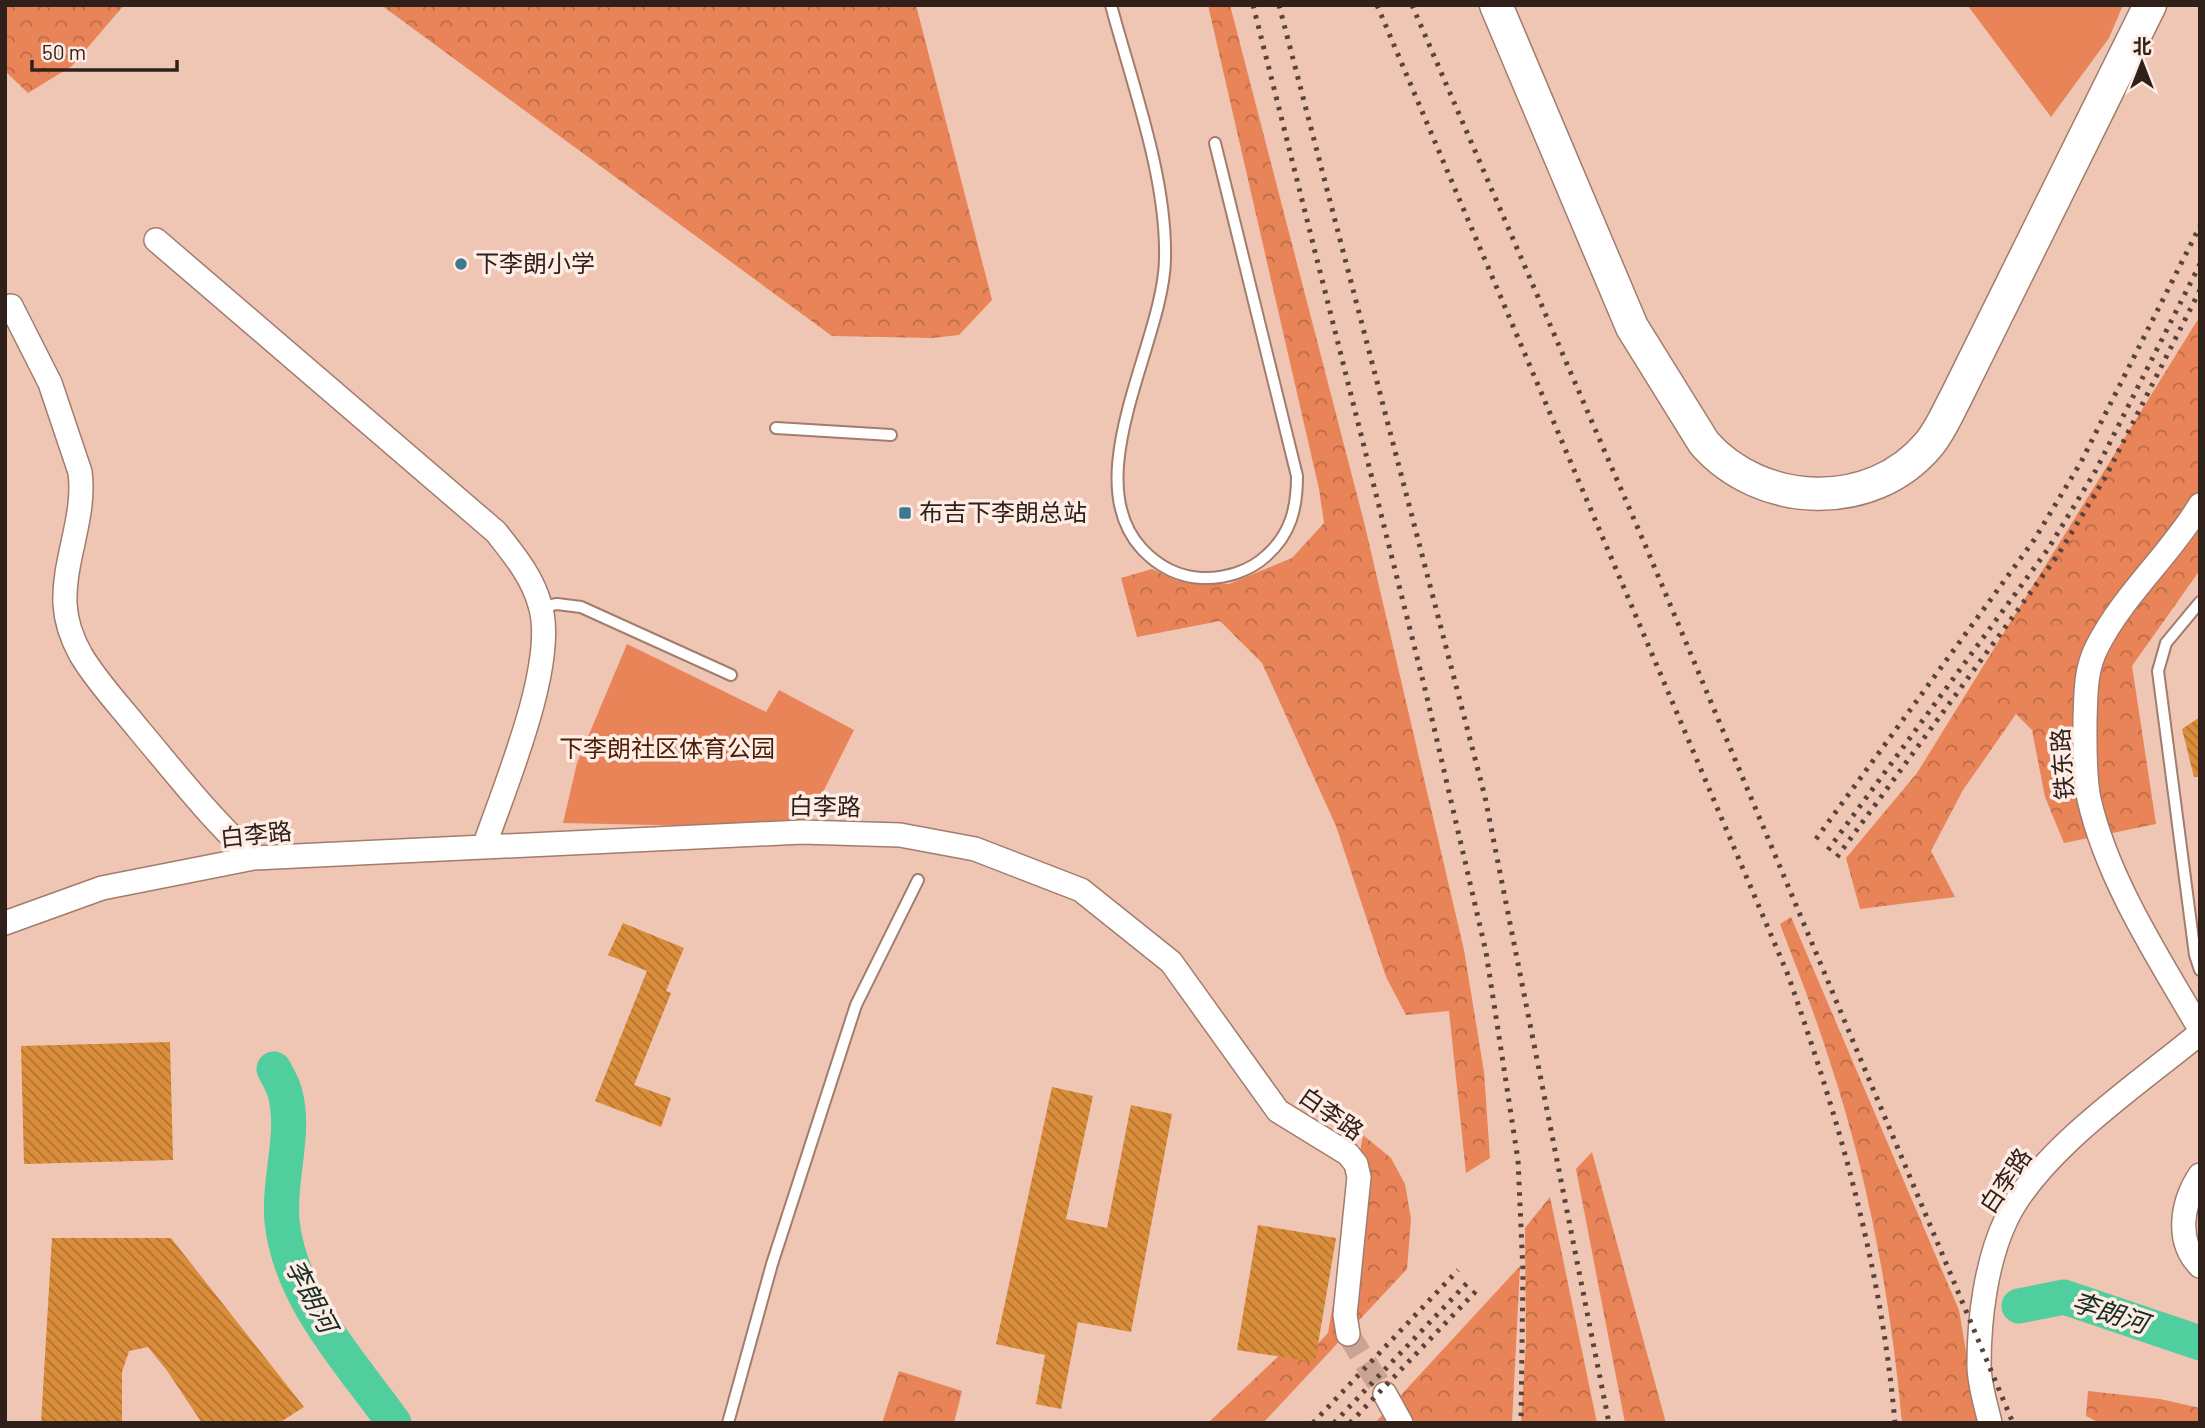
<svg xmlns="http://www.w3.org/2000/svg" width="2205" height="1428" viewBox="0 0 2205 1428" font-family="Barlow,'Noto Sans SC',sans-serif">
  <defs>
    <pattern id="forest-crowns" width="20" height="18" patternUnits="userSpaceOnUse" patternTransform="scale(1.75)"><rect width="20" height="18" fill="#e88457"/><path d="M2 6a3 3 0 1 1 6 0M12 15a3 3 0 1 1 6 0" fill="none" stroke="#bc6c47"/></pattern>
    <pattern id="building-back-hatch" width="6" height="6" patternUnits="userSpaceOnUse" patternTransform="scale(1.75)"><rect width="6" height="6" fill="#da8d3b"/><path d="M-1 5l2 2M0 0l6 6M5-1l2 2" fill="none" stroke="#b17331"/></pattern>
  </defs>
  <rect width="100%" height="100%" fill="#efc5b4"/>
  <!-- green -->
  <path fill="#e88457" d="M2123,5L2109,38L2051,117L1968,6Z
    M627,644L766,712L779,690L854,730L809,820L702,826L563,823L577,763Z"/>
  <!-- forest -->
  <path fill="url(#forest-crowns)" d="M5,5H124L72,66L28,93L5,71Z
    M381,5H916L992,300L959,335L932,338L832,336Z
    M1208,5H1230L1364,522L1464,950L1484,1072L1490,1158L1466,1173L1449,1011L1406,1015L1386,977L1336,826L1262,663L1220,621L1137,637L1121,578L1152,569L1177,581L1229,584L1292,558L1324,523L1319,489Z
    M2200,316V570L2132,666L2156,824L2064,843L2045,797L2032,730L2016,714L1963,790L1931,851L1955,897L1860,909L1846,858L1917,773Z
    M1791,917L1959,1310L1978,1423H1902C1891,1300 1868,1176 1829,1059C1815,1014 1797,969 1780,924Z
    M1363,1135L1391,1158L1405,1184L1411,1219L1407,1269L1263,1423H1208L1287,1348L1310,1352L1328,1333Z
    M1592,1152L1666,1423H1625L1576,1169Z
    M1550,1197L1597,1423H1521L1526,1342L1525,1228Z
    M1520,1266L1512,1423H1375L1389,1408Z
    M899,1371L962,1391L954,1423H882Z
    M2088,1391L2160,1399L2200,1408V1423H2100L2086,1416Z"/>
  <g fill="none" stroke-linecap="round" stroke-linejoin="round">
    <!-- river -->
    <path stroke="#51ce9d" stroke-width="35" d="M274,1069C278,1077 283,1085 285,1093C296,1134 278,1180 282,1221C290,1299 350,1361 394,1423
      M2019,1306L2064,1297L2200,1343"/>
  </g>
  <!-- building -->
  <path fill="url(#building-back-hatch)" d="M2200,717V777H2194L2182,729Z
    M623,923L684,948L666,991L671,993L634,1085L671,1098L661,1127L595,1101L647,971L608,955Z
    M170,1042L173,1160L24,1164L21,1046Z
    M1052,1087L1093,1096L1066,1219L1107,1228L1131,1105L1172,1114L1131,1332L1078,1322L1061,1409L1036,1404L1045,1355L996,1344Z
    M1258,1225L1336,1238L1315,1362L1237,1350Z
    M52,1238H171L304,1407L279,1423H202L168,1372L148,1347L129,1351L122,1372V1423H41Z"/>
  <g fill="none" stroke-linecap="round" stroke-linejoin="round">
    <!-- street-tunnel -->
    <path stroke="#c9a495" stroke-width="23" stroke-dasharray="23 11" stroke-linecap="butt" d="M1348,1334L1385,1394"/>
    <!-- lane casing -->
    <g stroke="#a27c6c" stroke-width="14">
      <path id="lane" d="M1111,5C1132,84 1167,177 1165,259C1164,341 1076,478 1142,549C1158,566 1179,577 1202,578C1225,579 1250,571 1266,556C1291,534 1297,508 1297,476L1215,143
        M776,428L891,435
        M2200,602L2166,643L2158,671L2195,955L2200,970
        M541,607L557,604L581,607L731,675
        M728,1423L772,1264L856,1005L918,880"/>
    </g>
    <!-- street casing -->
    <g stroke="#a27c6c" stroke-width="26">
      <path id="street" d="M156,240L496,532C514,555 532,576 540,605C558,663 504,788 484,847
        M11,306L50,383L80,472C86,517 63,560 65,604C66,622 72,639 81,655C97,682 120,706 140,731C177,775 211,819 254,858
        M2200,505C2170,555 2123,595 2097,647C2085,670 2086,694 2085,720C2085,745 2084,775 2089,799C2107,879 2159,959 2200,1029
        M5,923L102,888L254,858L802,832L900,835L975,849L1081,890L1171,962L1278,1111L1348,1154L1356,1164L1359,1177L1345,1315L1348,1334
        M2200,1175C2182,1202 2175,1241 2200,1266
        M1385,1394L1401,1423
        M1990,1423C1986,1405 1979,1384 1979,1365C1979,1319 1986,1262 2006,1220C2039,1150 2140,1083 2200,1033"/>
    </g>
    <!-- secondary casing -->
    <g stroke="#a27c6c" stroke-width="35">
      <path id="secondary" d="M1496,5L1632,327L1704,443C1761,508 1872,513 1929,444C1940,431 1948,412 1956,397L2150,5"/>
    </g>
    <!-- lane -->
    <use href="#lane" stroke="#fff" stroke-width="10"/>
    <!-- street -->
    <use href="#street" stroke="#fff" stroke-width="23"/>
    <!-- secondary -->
    <use href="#secondary" stroke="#fff" stroke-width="32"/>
    <!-- rail -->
    <path stroke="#59443b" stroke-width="5" stroke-dasharray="3.5 7" stroke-linecap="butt" d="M1253,5L1426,693L1486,952L1518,1160L1523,1272L1521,1423
      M1279,5L1485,797L1609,1423
      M1377,5L1788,975C1840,1123 1881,1265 1895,1423
      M1412,5L1646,547L2013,1423
      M1816,839L2034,540L2081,462L2200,226
      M1828,850L2048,549L2096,470L2200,264
      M1837,857L2058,555L2106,476L2200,290
      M1313,1423L1458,1270
      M1334,1423L1469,1281
      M1350,1423L1477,1290"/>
  </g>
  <!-- markers -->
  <g fill="#3c7a90" stroke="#feece5" stroke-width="2.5">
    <circle cx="461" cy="264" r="7"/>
    <rect x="898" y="506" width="14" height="14" rx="3.5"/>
  </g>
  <g text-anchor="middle" stroke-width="7" stroke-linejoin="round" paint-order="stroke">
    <!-- poi labels -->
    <g font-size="24" fill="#2f2019" stroke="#feece5" text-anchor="start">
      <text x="475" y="272">下李朗小学</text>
      <text x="919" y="521">布吉下李朗总站</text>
    </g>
    <!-- park labels -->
    <g font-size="24" fill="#4b1d05" stroke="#feece5">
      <text x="667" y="757">下李朗社区体育公园</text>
    </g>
    <!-- street labels -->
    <g font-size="24" fill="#2f2019" stroke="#feece5">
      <text transform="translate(2063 764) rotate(-94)" y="8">铁东路</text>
      <text transform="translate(825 807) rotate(1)" y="8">白李路</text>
      <text transform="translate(256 835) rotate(-6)" y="8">白李路</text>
      <text transform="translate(1331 1114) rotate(35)" y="8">白李路</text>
      <text transform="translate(2006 1181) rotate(-56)" y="8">白李路</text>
    </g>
    <!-- water labels -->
    <g font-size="26" font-style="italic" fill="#152f24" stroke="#feece5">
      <text transform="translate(311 1296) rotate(62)" y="9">李朗河</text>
      <text transform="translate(2110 1313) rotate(18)" y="9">李朗河</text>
    </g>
  </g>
  <!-- border -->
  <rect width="2205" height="1428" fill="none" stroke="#2f2019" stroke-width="14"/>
  <!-- north arrow -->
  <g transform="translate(2142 63)" stroke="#feece5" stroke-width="5" paint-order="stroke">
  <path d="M0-5L12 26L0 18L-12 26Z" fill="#2f2019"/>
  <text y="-10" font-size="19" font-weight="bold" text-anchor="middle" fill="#2f2019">北</text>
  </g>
  <!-- scale -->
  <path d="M32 60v10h145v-10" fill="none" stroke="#2f2019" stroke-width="3.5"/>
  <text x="42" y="60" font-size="21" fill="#2f2019" stroke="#feece5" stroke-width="5" paint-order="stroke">50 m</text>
</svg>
